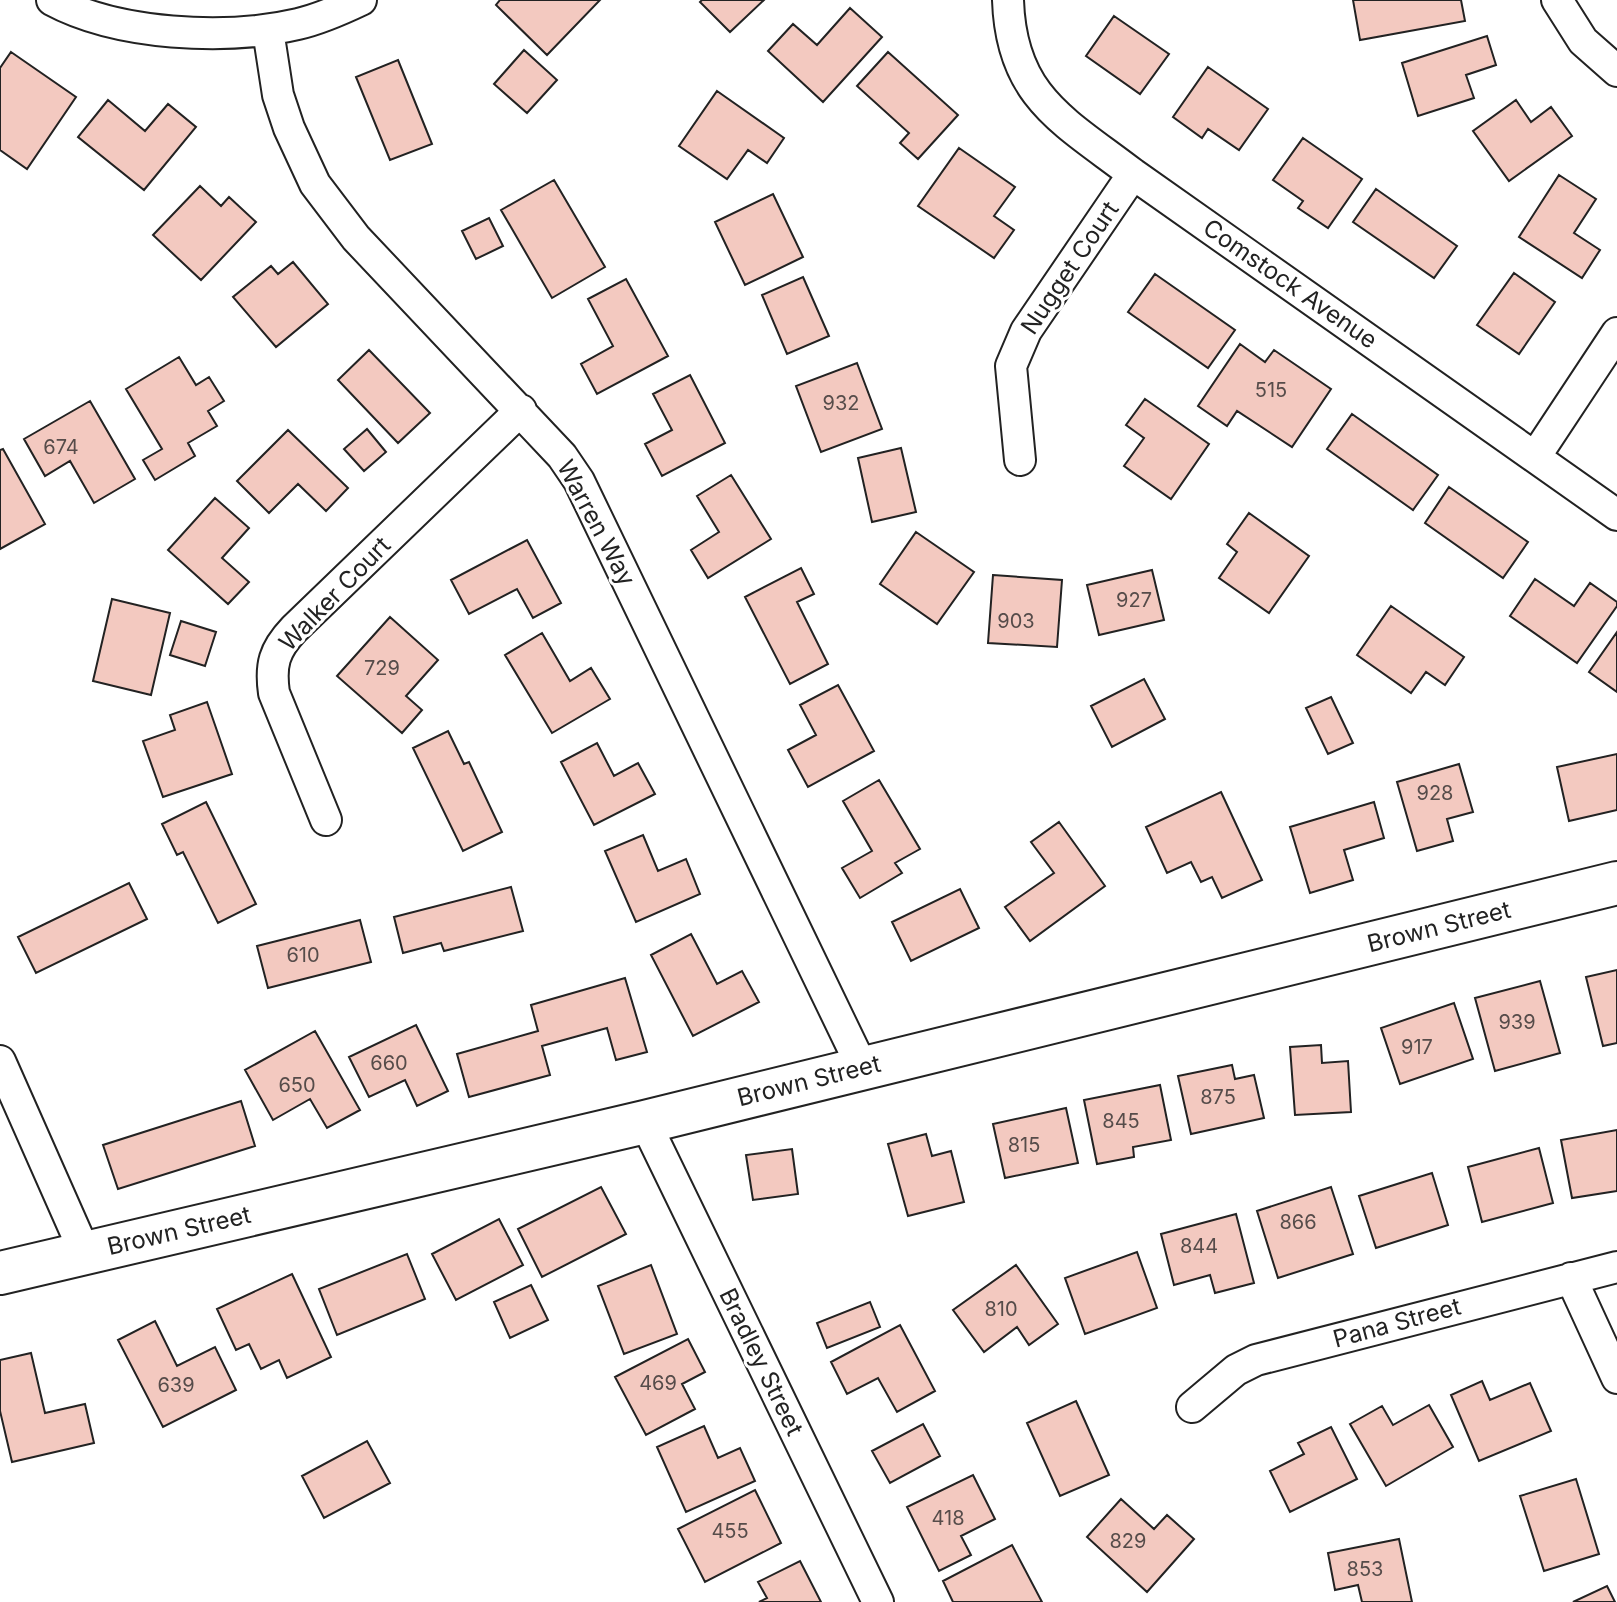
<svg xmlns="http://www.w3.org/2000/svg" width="1617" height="1602" viewBox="0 0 1617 1602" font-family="Inter,sans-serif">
  <rect width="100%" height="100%" fill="#fff"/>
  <!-- building -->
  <path fill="#f3c9c0" stroke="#222" stroke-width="2" d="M500,0H600L547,55L496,5Z
    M702,0H764L730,32L700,2Z
    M1353,0H1461L1465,21L1360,40Z
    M850,8L882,37L823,102L768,51L793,24L817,45Z
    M1114,16L1169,54L1140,94L1086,56Z
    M1487,36L1496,65L1466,75L1474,98L1418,116L1402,63Z
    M524,50L557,80L527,113L494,84Z
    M11,52L76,97L27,169L0,150V68Z
    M888,52L958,115L918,159L900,143L909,133L857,86Z
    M398,60L432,144L390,160L356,77Z
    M1208,67L1268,109L1239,150L1208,129L1202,138L1173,117Z
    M717,91L784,138L767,163L748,150L727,179L679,146Z
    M108,100L145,131L168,104L196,127L144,190L78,137Z
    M1516,100L1531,122L1551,107L1572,136L1509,181L1473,131Z
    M1303,138L1362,179L1328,228L1298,208L1303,201L1273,180Z
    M959,148L1015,187L994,216L1014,230L994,258L918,206Z
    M1559,175L1596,199L1574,233L1600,250L1582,278L1519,237Z
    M554,180L605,267L552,298L501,210Z
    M200,186L221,206L229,197L256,222L201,280L153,235Z
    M1376,189L1457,246L1434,278L1353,222Z
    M773,194L803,257L745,285L715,222Z
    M489,218L503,246L476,259L462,231Z
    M293,262L328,304L276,347L233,297L271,266L278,274Z
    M1514,273L1555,302L1519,354L1477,325Z
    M1155,274L1235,330L1208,368L1128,312Z
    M803,277L829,336L787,354L762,295Z
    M626,279L668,356L597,394L581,364L613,346L588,299Z
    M1240,344L1265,362L1274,350L1331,389L1292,447L1237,411L1227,426L1198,406Z
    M369,350L430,413L398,443L338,380Z
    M179,357L196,385L209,377L224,401L208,411L217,426L188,443L195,456L155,480L143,460L162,449L126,389Z
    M857,363L882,429L821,452L796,386Z
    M690,375L725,443L662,476L645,444L672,430L653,394Z
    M1145,399L1209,444L1171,499L1124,466L1144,438L1126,425Z
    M90,401L135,479L94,503L70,461L45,476L24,439Z
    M1352,414L1438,475L1413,510L1327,449Z
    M367,429L386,452L364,471L344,449Z
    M288,430L348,488L326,511L298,484L269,513L237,481Z
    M901,448L916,512L872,522L858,458Z
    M3,449L45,524L0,549V450Z
    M731,475L771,539L708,578L691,550L719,532L697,496Z
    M1449,487L1528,542L1503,578L1425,523Z
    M215,498L249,528L222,558L249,582L228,604L168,550Z
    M1249,513L1309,556L1269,613L1219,578L1237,552L1227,544Z
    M916,532L974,572L937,624L880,584Z
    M527,540L561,603L533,618L517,589L469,614L451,580Z
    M801,568L814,594L797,602L828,664L790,684L745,597Z
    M1152,570L1164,620L1099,635L1087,585Z
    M993,575L1062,580L1057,647L988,643Z
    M1535,579L1574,606L1590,583L1617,602V606L1577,663L1510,616Z
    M112,599L170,613L151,695L93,681Z
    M1391,606L1464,657L1445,685L1426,672L1411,693L1357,655Z
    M390,617L438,660L406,696L422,710L402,733L337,676Z
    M181,621L216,632L205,666L170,655Z
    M1617,632V692L1589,672Z
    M542,633L570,681L591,668L610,699L552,733L505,655Z
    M1144,679L1165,719L1112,747L1091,706Z
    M838,685L874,751L808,787L788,750L816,735L800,705Z
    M1331,697L1353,743L1328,754L1306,708Z
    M207,702L232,774L163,797L143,741L175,730L170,715Z
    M448,731L464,764L469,762L502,832L463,851L413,748Z
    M597,743L614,776L638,763L655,794L594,825L561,762Z
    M1617,754V810L1569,821L1557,767Z
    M1459,764L1473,812L1447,819L1453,841L1417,851L1397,782Z
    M879,780L920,849L895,863L902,873L860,898L842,868L872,851L843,801Z
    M1221,792L1262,880L1222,898L1212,877L1201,882L1191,862L1167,873L1146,827Z
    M206,802L256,904L218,923L183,852L177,855L162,824Z
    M1374,802L1384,838L1344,850L1353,880L1310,893L1290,827Z
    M1059,822L1105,886L1030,941L1005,907L1054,873L1031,842Z
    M643,835L658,871L686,859L700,894L636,922L605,851Z
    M129,883L147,919L36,973L18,937Z
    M511,887L523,931L444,951L441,943L403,953L394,917Z
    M960,889L979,928L911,961L892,922Z
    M360,920L371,962L268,988L257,946Z
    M691,934L717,984L742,971L759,1002L693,1036L651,955Z
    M1617,970V1043L1603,1046L1586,977Z
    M625,978L647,1052L616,1060L607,1028L542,1046L550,1075L469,1097L457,1054L538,1031L531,1005Z
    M1540,981L1560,1053L1495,1071L1475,998Z
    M1454,1003L1473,1059L1400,1084L1381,1028Z
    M416,1025L448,1091L417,1106L405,1080L369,1097L349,1057Z
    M315,1031L360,1110L327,1128L310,1099L273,1120L245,1070Z
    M1321,1045L1322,1063L1348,1061L1351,1112L1295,1115L1290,1047Z
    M1232,1065L1235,1079L1254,1075L1264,1118L1191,1134L1178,1076Z
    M1160,1085L1171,1140L1133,1147L1134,1157L1097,1164L1084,1100Z
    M241,1101L255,1146L118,1189L103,1145Z
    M1066,1108L1078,1163L1005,1178L993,1124Z
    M1617,1130V1191L1572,1198L1561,1140Z
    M926,1134L932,1156L951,1151L964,1202L908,1216L888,1144Z
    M1539,1148L1553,1203L1482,1222L1468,1167Z
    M792,1149L798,1194L753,1200L746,1155Z
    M1432,1173L1448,1225L1376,1248L1359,1196Z
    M601,1187L626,1234L542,1277L518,1229Z
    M1331,1187L1353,1254L1278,1278L1257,1211Z
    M1236,1214L1254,1283L1215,1293L1210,1275L1174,1285L1161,1234Z
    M499,1219L523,1265L456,1300L432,1254Z
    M1137,1252L1157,1308L1085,1334L1065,1278Z
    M407,1254L425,1299L337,1335L319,1289Z
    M651,1265L677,1334L624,1354L598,1286Z
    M1016,1265L1058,1324L1029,1345L1017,1327L984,1352L953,1310Z
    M292,1274L331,1357L287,1378L279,1360L261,1369L249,1344L236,1350L217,1309Z
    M531,1285L548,1320L510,1338L494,1302Z
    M870,1302L880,1327L827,1348L817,1323Z
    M155,1321L177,1366L215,1347L236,1390L163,1427L118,1340Z
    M900,1325L935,1391L897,1412L878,1378L847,1394L831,1362Z
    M688,1339L705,1372L682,1384L695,1409L646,1435L615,1377Z
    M31,1353L45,1413L85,1404L94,1443L12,1462L0,1411V1360Z
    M1482,1381L1490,1400L1530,1383L1551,1431L1479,1461L1451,1395Z
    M1076,1401L1109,1475L1060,1496L1027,1423Z
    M1429,1405L1453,1447L1386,1486L1350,1424L1382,1406L1393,1425Z
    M923,1424L940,1456L890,1483L872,1451Z
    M704,1426L718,1458L740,1448L755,1481L686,1512L657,1447Z
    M1331,1427L1357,1479L1290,1512L1270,1471L1304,1454L1298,1443Z
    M367,1441L390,1483L324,1518L302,1476Z
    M973,1475L995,1519L961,1536L971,1555L939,1571L907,1507Z
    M1576,1479L1599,1554L1544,1571L1520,1496Z
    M755,1490L781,1543L705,1582L678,1529Z
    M1121,1499L1154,1529L1167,1515L1194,1539L1147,1592L1087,1537Z
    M1399,1539L1412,1602H1362L1358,1585L1335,1590L1328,1553Z
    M1012,1545L1042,1602H953L943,1581Z
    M800,1561L821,1602H759L767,1598L758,1582Z
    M1607,1586L1615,1602H1573Z"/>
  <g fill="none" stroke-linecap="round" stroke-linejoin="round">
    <!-- street casing -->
    <g stroke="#222" stroke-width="34">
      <path id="street" d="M52,0C117,35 225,41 298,24C320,19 340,10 361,0
        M1008,0C1011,97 1064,121 1133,174L1617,515
        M1557,0L1583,41L1617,71
        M268,30L278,95L289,128L315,184L356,238L562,456L579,481L862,1067
        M1535,457L1617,333
        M1020,460L1011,366L1026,331L1133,174
        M326,820L274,693C270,665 274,650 294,629L521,410
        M0,1061L85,1253
        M645,1122L878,1602
        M1571,1278L1617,1378
        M1192,1407L1236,1370L1256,1360L1617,1267"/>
    </g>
    <!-- secondary casing -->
    <g stroke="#222" stroke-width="46">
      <path id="secondary" d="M0,1273L645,1122L1617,883"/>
    </g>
    <!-- street -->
    <use href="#street" stroke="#fff" stroke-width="30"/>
    <!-- secondary -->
    <use href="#secondary" stroke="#fff" stroke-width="42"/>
  </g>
  <g text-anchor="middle" stroke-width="6" stroke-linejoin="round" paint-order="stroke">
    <!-- number labels -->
    <g font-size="20" fill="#564c4a">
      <text x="1271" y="397">515</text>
      <text x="841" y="410">932</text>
      <text x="61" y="454">674</text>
      <text x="1134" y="607">927</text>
      <text x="1016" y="628">903</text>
      <text x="382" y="675">729</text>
      <text x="1435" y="800">928</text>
      <text x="303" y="962">610</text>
      <text x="1517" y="1029">939</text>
      <text x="1417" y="1054">917</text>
      <text x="389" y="1070">660</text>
      <text x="297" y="1092">650</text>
      <text x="1218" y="1104">875</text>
      <text x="1121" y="1128">845</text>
      <text x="1024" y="1152">815</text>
      <text x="1298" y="1229">866</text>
      <text x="1199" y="1253">844</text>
      <text x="1001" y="1316">810</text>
      <text x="658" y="1390">469</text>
      <text x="176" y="1392">639</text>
      <text x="948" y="1525">418</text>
      <text x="730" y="1538">455</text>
      <text x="1128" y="1548">829</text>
      <text x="1365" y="1576">853</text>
    </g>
    <!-- street labels -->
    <g font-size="24" fill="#222" stroke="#fff">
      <text transform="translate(1070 268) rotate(-56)" y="8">Nugget Court</text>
      <text transform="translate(1290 284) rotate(35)" y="8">Comstock Avenue</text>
      <text transform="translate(596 523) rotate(62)" y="8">Warren Way</text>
      <text transform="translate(335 594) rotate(-46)" y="8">Walker Court</text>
      <text transform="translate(1439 927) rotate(-14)" y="8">Brown Street</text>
      <text transform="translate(809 1081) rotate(-14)" y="8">Brown Street</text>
      <text transform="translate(179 1231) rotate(-13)" y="8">Brown Street</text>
      <text transform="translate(1397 1323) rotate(-15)" y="8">Pana Street</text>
      <text transform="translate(761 1362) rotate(64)" y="8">Bradley Street</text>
    </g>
  </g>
</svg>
